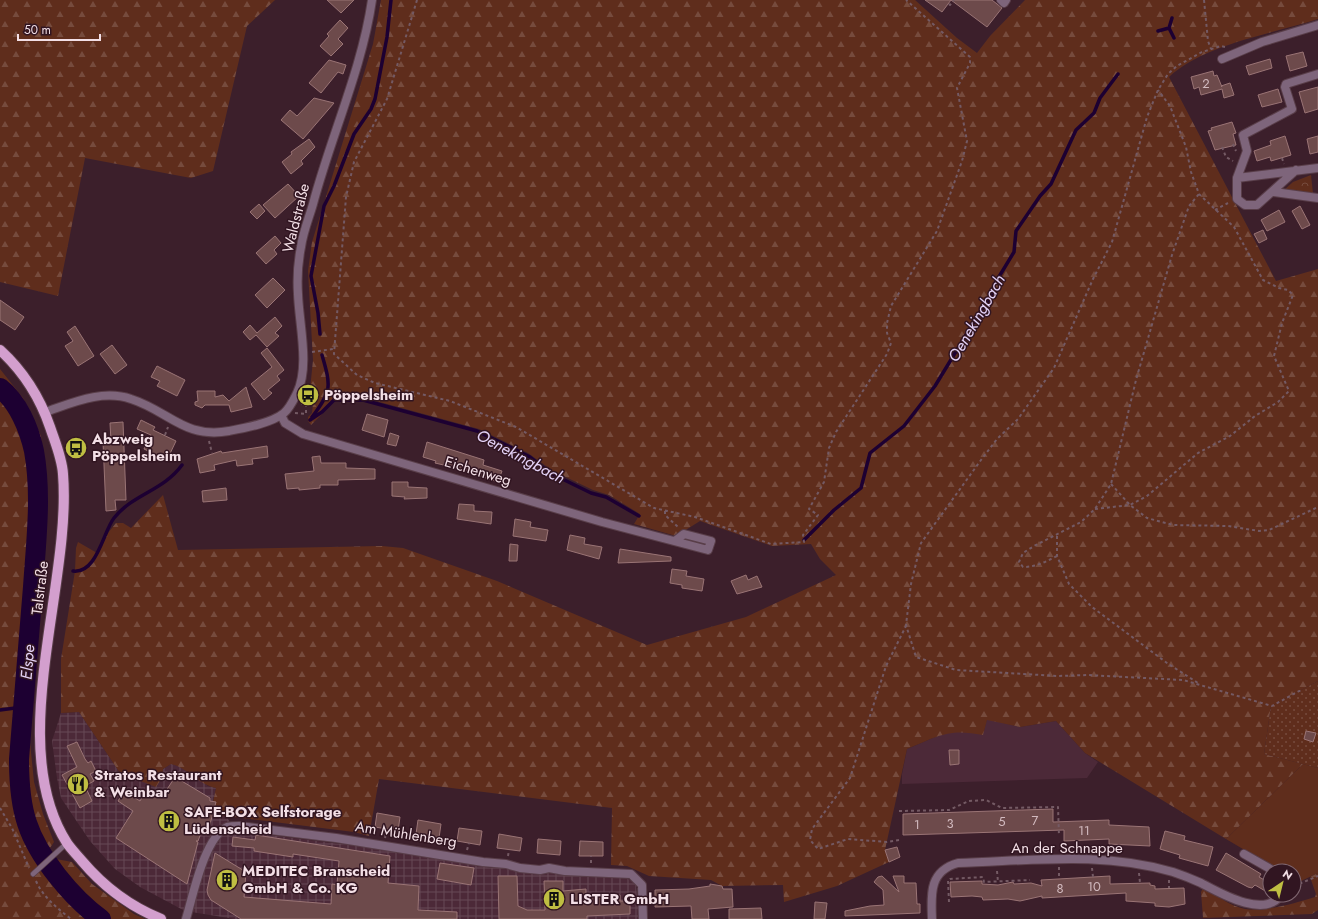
<svg xmlns="http://www.w3.org/2000/svg" width="1318" height="919" viewBox="0 0 1318 919" font-family="Jost,sans-serif">
  <defs>
    <pattern id="industrial-grid" width="8" height="8" patternUnits="userSpaceOnUse"><rect width="8" height="8" fill="#4c2938"/><path d="M0 4h8M4 0v8" fill="none" stroke="#664855"/></pattern>
    <pattern id="forest-firs" width="22" height="20" patternUnits="userSpaceOnUse"><rect width="22" height="20" fill="#5f2d1c"/><path d="M5 1l3.5 6h-7zM16 11l3.5 6h-7z" fill="#764b3d"/></pattern>
    <pattern id="park-crowns" width="20" height="18" patternUnits="userSpaceOnUse"><rect width="20" height="18" fill="#5f2d1c"/><path d="M2 6a3 3 0 1 1 6 0M12 15a3 3 0 1 1 6 0" fill="none" stroke="#764b3d"/></pattern>
    <pattern id="garden-dots" width="8" height="8" patternUnits="userSpaceOnUse"><rect width="8" height="8" fill="#5f2d1c"/><path d="M2 2h.1M6 6h.1" fill="none" stroke="#764b3d" stroke-width="1.8" stroke-linecap="round"/></pattern>
  </defs>
  <rect width="100%" height="100%" fill="#3c1f2b"/>
  <!-- built -->
  <path fill="#4c2938" d="M987,719L1020,727L1056,721L1085,753L1098,762L1087,778L902,784V774L907,749L942,734L962,730L983,734Z"/>
  <!-- industrial -->
  <path fill="url(#industrial-grid)" d="M79,712L120,773L162,778L163,769L171,764L182,767L208,786L216,788L213,801L216,802L219,809L218,815L226,816L236,831L381,849L492,868L499,866L514,869L519,872L541,874L549,872L569,876L625,877L636,884L639,919H235L185,911L140,887L115,869L90,841L61,798L57,778L52,741L61,713Z"/>
  <!-- grass -->
  <path fill="#5f2d1c" d="M1303,764L1318,768V873L1299,882L1294,880V871H1280L1226,839Z"/>
  <!-- forest -->
  <path fill="url(#forest-firs)" d="M0,0H275L247,26L213,171L191,178L85,158L58,296L0,282Z
    M381,0H915L957,38L977,53L990,36L1025,0H1318V19C1272,34 1204,44 1169,77L1276,281L1318,269V681L1271,706L1264,754L1303,764L1226,839L1085,753L1056,721L1020,727L987,720L983,735C949,728 938,736 907,749L885,850L889,862L837,886L784,902L783,885L722,886L711,880L649,876L627,866L611,865L612,808L379,779L369,836L354,832L218,815L219,810L214,808L216,802H213L216,788C199,785 190,769 171,764L163,769L162,778L156,787L120,773L79,712L61,713V659L75,571L76,548L78,542L97,553L108,533L116,523H123L131,528L163,495L178,550L382,546L403,548L497,581L647,645L746,617L836,575L820,559L811,544L772,546L700,521L676,536L634,524L640,514L609,495L593,490L553,471L528,453L479,429L365,398H336L321,411L323,413L311,425L308,421V417L312,413L314,394L310,390L313,360L308,271L312,242L373,44Z
    M0,369L23,398L41,436L47,480L43,554L27,713L34,782L43,814L54,842L50,848L56,859L72,862L92,884L134,914L145,919H0Z
    M1318,873V910L1312,914L1203,918L1201,892L1203,888C1216,895 1230,906 1245,909C1265,912 1296,903 1315,897L1316,894L1310,877Z"/>
  <!-- park -->
  <path fill="url(#park-crowns)" d="M1311,175L1313,194L1283,191L1293,182Z"/>
  <!-- garden -->
  <path fill="url(#garden-dots)" d="M1318,681V768L1264,754L1271,706Z"/>
  <g fill="none" stroke-linecap="round" stroke-linejoin="round">
    <!-- stream -->
    <path stroke="#1d0032" stroke-width="3.5" d="M1169,28L1174,38
      M1158,31L1169,28L1172,18
      M320,334L318,313L311,276L324,206L334,186L354,134L371,109L375,99L387,37L391,0
      M312,417C332,391 331,386 322,355
      M310,420L322,412L334,400H363L477,431L530,457L550,473L591,493L606,497L639,516
      M36,528H40
      M804,540L834,510L861,488L870,453L904,426L935,386L980,312L991,297L994,285L1014,252L1016,231L1040,196L1051,184L1076,130L1094,113L1100,98L1118,74
      M73,571C97,574 103,532 114,518C133,494 163,491 182,465
      M0,710L23,707
      M79,910L83,904"/>
    <!-- river -->
    <path stroke="#1d0032" stroke-width="20" d="M0,388C18,402 29,428 34,451C42,495 36,542 33,587C28,644 24,702 19,759C19,780 20,802 27,823C38,857 72,898 101,919"/>
  </g>
  <!-- building -->
  <path fill="#6d4a4b" stroke="#9a7475" d="M327,0H354L341,13Z
    M925,0H992L1002,8L987,27L951,0L942,12Z
    M340,20L348,28L338,39L343,44L331,56L320,46L329,36L327,34Z
    M1303,52L1307,66L1290,71L1286,56Z
    M1270,59L1272,68L1249,75L1246,66Z
    M329,60L346,65L343,74L338,72L321,93L309,83Z
    M1213,71L1214,76L1217,75L1222,87L1221,86L1230,83L1234,95L1224,98L1222,89L1201,95L1199,87L1194,89L1191,77Z
    M1318,87V109L1305,113L1299,92Z
    M1278,89L1282,102L1262,107L1258,95Z
    M314,98L334,103L303,139L281,120L290,110L297,116Z
    M1232,122L1236,133L1233,134L1236,145L1215,150L1208,131L1212,130L1211,128Z
    M1285,136L1291,155L1271,161L1270,157L1257,161L1254,151L1271,145L1270,141Z
    M1318,136V152L1310,154L1307,139Z
    M309,139L315,147L301,161L303,164L291,174L282,162L292,154L291,152Z
    M288,184L299,196L275,218L263,205Z
    M259,204L265,211L257,219L250,212Z
    M1300,206L1310,225L1302,229L1292,211Z
    M1279,210L1285,222L1267,231L1261,220Z
    M1263,230L1267,239L1259,243L1254,234Z
    M275,236L281,243L274,250L277,254L266,264L256,253Z
    M273,278L285,290L267,308L255,295Z
    M0,300L24,317L15,330L0,320Z
    M275,317L282,326L275,333L279,336L267,347L256,335L250,340L243,332L250,325L257,333Z
    M75,326L94,356L78,366L65,346L73,341L67,332Z
    M112,345L127,365L115,374L100,354Z
    M267,348L284,370L277,376L280,380L268,390L272,393L264,400L251,384L272,367L261,353Z
    M157,366L185,380L177,396L157,386L160,381L151,377Z
    M246,387L252,407L231,412L229,405H205L202,408L195,405V402L198,401L197,391H215V397L223,395L229,401Z
    M367,414L388,420L384,437L362,430Z
    M141,420L155,427L153,430L176,441L167,460L144,449L151,435L137,429Z
    M123,422L126,500H115L116,510L106,511L103,442H111L110,423Z
    M390,433L399,436L396,446L387,444Z
    M427,442L484,460L483,465L502,471L498,482L477,475L478,473L435,463L436,461L423,457Z
    M267,446L268,457L252,459L253,464L237,466L236,460L214,465L215,470L200,473L197,459L221,451L222,453Z
    M320,456L321,463H346V468L375,469V479L338,480V485H320V488L299,490V488L287,489L285,474L314,471L312,457Z
    M392,482H408V487L427,488V498L404,499L405,497L392,496Z
    M226,488L227,500L203,502L202,491Z
    M459,504L474,505V511L492,512L491,524L457,519Z
    M515,519L531,522L530,527L548,530L546,541L513,536Z
    M570,535L585,538L584,544L602,547L599,559L567,550Z
    M510,544L518,545L517,561H509Z
    M620,549L671,557V561L618,563Z
    M672,569L687,571L686,576L704,579L702,591L682,588V585L670,583Z
    M746,575L748,580L757,576L762,587L737,594L731,581Z
    M1306,731L1316,733L1313,742L1304,739Z
    M77,742L85,759L88,763L91,761L96,771L90,774L94,781L85,786L92,801L80,808L62,775L77,767L67,746Z
    M949,750H959V764L950,765Z
    M175,777L210,798V801L216,802L207,835L201,833L198,841H196L198,842L187,884L116,838L133,811L118,801L124,791L140,801L146,791L162,797Z
    M1053,809V822L1109,820V825L1149,827L1150,846L1109,844V839L1064,841V830L903,835V814Z
    M377,813L400,817L398,831L375,827Z
    M418,820L441,824L439,838L416,834Z
    M459,828L482,831L480,845L457,841Z
    M1165,831L1185,836L1184,840L1213,847L1208,866L1179,858L1180,855L1160,849Z
    M499,834L522,838L520,851L497,848Z
    M256,835L390,856L388,883L419,886L418,910L457,912V919H241L211,900L208,895L207,890L215,853L246,872L244,897L331,904L332,884L337,885L339,861L293,854V857L254,851V848L232,846L233,837L255,840Z
    M538,839L561,841L560,855L537,853Z
    M580,841L603,842V856H579Z
    M897,847L900,857L889,862L885,850Z
    M1226,853L1261,874L1259,877L1270,883L1267,892L1255,885L1252,888L1248,887L1216,870Z
    M440,863L474,868L471,885L437,879Z
    M498,876H517L518,906L527,910H545L544,881H563V891L586,889V895H620V901H630V914L587,916V919H499Z
    M882,876L899,892L893,876H904V883H916L917,904H920V913L845,916V911L870,906L884,905L883,890L874,882L878,877Z
    M1110,876V884L1150,883V885L1155,886V889L1184,888L1185,904L1169,907L1155,906V903L1126,901V893L1042,898V896L1020,901L1008,899L983,900L982,897L972,896L951,897L950,882L982,881V884L998,885L1013,882L1014,884L1031,883L1042,886L1041,880Z
    M710,884L722,886L723,889H732L733,907L708,909L709,919H692L691,906L655,907V890L689,889L710,886Z
    M815,902L827,903L825,919H814Z
    M761,908L762,919H729V909Z"/>
  <g fill="none" stroke-linecap="round" stroke-linejoin="round">
    <!-- service casing -->
    <g stroke="#593e49" stroke-width="6">
      <path id="service" d="M33,874L67,843"/>
    </g>
    <!-- minor casing -->
    <g stroke="#593e49" stroke-width="10">
      <path id="minor" d="M1001,0L1004,3L1006,0
        M1222,59L1262,42L1318,25
        M1296,170L1257,205H1245L1237,199V178L1247,151L1243,135L1292,109L1285,87L1286,84L1318,74
        M1237,178L1318,168
        M1274,192L1318,198
        M45,412C72,403 102,389 131,399C169,411 184,439 229,431C245,428 272,423 284,413C290,408 294,399 297,393C310,366 299,324 298,294C297,279 298,262 301,247C303,232 309,218 313,204C331,136 362,69 372,0
        M281,415L285,423L303,434L602,522L708,550L711,541L684,534L675,541
        M1244,854L1274,871
        M186,919C193,896 204,838 227,827C231,826 235,826 239,826L336,838L483,862L506,864L520,868L540,870L549,868L565,871L631,874L642,885L643,919
        M932,919C931,894 929,871 958,863C1030,861 1103,851 1173,872C1182,875 1192,879 1201,883C1220,893 1264,919 1281,895"/>
    </g>
    <!-- primary casing -->
    <g stroke="#593e49" stroke-width="12">
      <path id="primary" d="M0,350C23,371 40,398 50,427C55,442 62,458 63,474C72,585 4,745 67,843C71,849 77,855 82,861C104,887 129,906 161,919"/>
    </g>
    <!-- path -->
    <path stroke="#745a64" stroke-width="2" stroke-dasharray="3 3" stroke-linecap="butt" d="M417,0L387,99L354,162L346,197L334,354L357,375L375,383L450,401L516,427L654,508L695,517L771,544L804,542L803,535L818,515L809,509L824,482L829,448L836,432L887,354L891,343L887,333V323L891,306L937,231L962,161L967,141L957,88L970,63V57L906,0
      M1204,0L1208,41L1211,49
      M949,4L950,5L954,0
      M1225,47L1221,46L1202,52L1177,66L1168,74L1158,90L1147,117L1112,242L1093,279L1054,368L1018,419L997,439L981,460L921,543L911,584L906,625L916,657L956,670L1058,676L1087,675L1183,680L1272,706L1299,691H1302
      M1233,144L1236,151
      M1222,147L1226,157L1233,161
      M1282,158L1284,164
      M1215,210L1228,203
      M312,352L333,349
      M295,413L306,414V404H301
      M165,435L168,427
      M209,441L212,453
      M1111,484L1130,505L1147,518L1173,525L1228,526L1259,531L1269,530L1318,507
      M1095,509L1130,505L1147,496L1198,453L1230,436L1255,416L1278,402L1289,391L1274,356L1282,323L1293,295L1288,290L1279,288L1263,280L1234,227L1199,194L1191,172L1186,147L1170,106L1158,90
      M665,511V515L678,527
      M1057,536V556L1069,584L1092,607L1167,663L1198,683
      M1057,556C1045,562 1036,567 1023,567L1019,562L1023,553L1034,546L1081,522L1095,509L1111,484L1136,380L1172,255L1189,206L1199,194
      M0,808L12,828L29,868
      M899,811L949,810L969,801L986,800L1002,808L1058,807L1059,836
      M385,838L387,829
      M899,840L887,842L848,839L818,849L810,840L812,829L850,778L886,666L906,626
      M427,843L428,836
      M467,850L469,843
      M508,856L509,850
      M591,863V856
      M1059,867V878
      M1092,868L1093,877
      M997,871L998,882
      M1139,873L1140,883
      M1169,880V888
      M36,881C43,897 57,908 71,919
      M1294,886L1318,876
      M949,902L948,880L950,879L983,877L984,882L1030,880"/>
    <!-- service -->
    <use href="#service" stroke="#7e657b" stroke-width="4.5"/>
    <!-- minor -->
    <use href="#minor" stroke="#7e657b" stroke-width="8"/>
    <!-- primary -->
    <use href="#primary" stroke="#d39fce" stroke-width="10"/>
  </g>
  <!-- icons -->
  <defs>
    <g id="bus-disc" transform="scale(1.15)"><circle r="9.5" fill="#bfbe42" stroke="#311521"/><path d="M-5-6H5V4H4V6H2V4H-2V6H-4V4H-5ZM-3.5-4V0h7V-4ZM-3.5 1.2v1.5H-2V1.2ZM2 1.2v1.5H3.5V1.2Z" fill="#111"/></g>
    <g id="restaurant-disc" transform="scale(1.15)"><circle r="9.5" fill="#bfbe42" stroke="#311521"/><path d="M-5-6h1v4h1v-4h1v4h1v-4h1v5L-1.5 .5V6h-2V.5L-5-1ZM5-6V6H3V1.5H1.5Q1.5-4 5-6Z" fill="#111"/></g>
    <g id="building-disc" transform="scale(1.15)"><circle r="9.5" fill="#bfbe42" stroke="#311521"/><path d="M-4-6H4V6H1V3H-1V6H-4ZM-2.5-4.3h1.7v1.8h-1.7ZM.8-4.3h1.7v1.8H.8ZM-2.5-1h1.7V.8h-1.7ZM.8-1h1.7V.8H.8Z" fill="#111"/></g>
  </defs>
  <g fill-rule="evenodd">
    <use href="#bus-disc" x="308" y="395"/>
    <use href="#bus-disc" x="76" y="448"/>
    <use href="#restaurant-disc" x="78" y="784"/>
    <use href="#building-disc" x="169" y="821"/>
    <use href="#building-disc" x="227" y="880"/>
    <use href="#building-disc" x="554" y="899"/>
  </g>
  <g text-anchor="middle" stroke-width="3" stroke-linejoin="round" paint-order="stroke">
    <!-- number labels -->
    <g font-size="13" fill="#d2babf">
      <text x="1206" y="88">2</text>
      <text x="1035" y="825">7</text>
      <text x="1002" y="826">5</text>
      <text x="950" y="828">3</text>
      <text x="917" y="829">1</text>
      <text x="1084" y="835">11</text>
      <text x="1094" y="891">10</text>
      <text x="1060" y="893">8</text>
    </g>
    <!-- street labels -->
    <g font-size="15" fill="#f3dfe6" stroke="#311521">
      <text transform="translate(296 218) rotate(-76)" y="5">Waldstraße</text>
      <text transform="translate(478 471) rotate(17)" y="5">Eichenweg</text>
      <text transform="translate(40 588) rotate(-83)" y="5">Talstraße</text>
      <text transform="translate(406 834) rotate(9)" y="5">Am Mühlenberg</text>
      <text x="1067" y="853">An der Schnappe</text>
    </g>
    <!-- poi labels -->
    <g font-size="15" font-weight="bold" fill="#f3dfe6" stroke="#311521" text-anchor="start">
      <text x="324" y="400">Pöppelsheim</text>
      <text x="92" y="444">Abzweig<tspan x="92" dy="17">Pöppelsheim</tspan></text>
      <text x="94" y="780">Stratos Restaurant<tspan x="94" dy="17">&amp; Weinbar</tspan></text>
      <text x="184" y="817">SAFE-BOX Selfstorage<tspan x="184" dy="17">Lüdenscheid</tspan></text>
      <text x="242" y="876">MEDITEC Branscheid<tspan x="242" dy="17">GmbH &amp; Co. KG</tspan></text>
      <text x="570" y="904">LISTER GmbH</text>
    </g>
    <!-- water labels -->
    <g font-size="16" font-style="italic" fill="#e4d2f7" stroke="#311521">
      <text transform="translate(976 318) rotate(-60)" y="6">Oenekingbach</text>
      <text transform="translate(521 456) rotate(28)" y="6">Oenekingbach</text>
      <text transform="translate(27 662) rotate(-85)" y="6">Elspe</text>
    </g>
  </g>
  <!-- north arrow -->
  <g transform="translate(1282 883) rotate(35)"><circle r="19" fill="#311521" stroke="#7f6670"/>
  <path d="M0-3L7 15L0 10L-7 15Z" fill="#bfbe42"/>
  <text y="-6" font-size="11" font-weight="bold" text-anchor="middle" fill="#f3dfe6">N</text>
  </g>
  <!-- scale -->
  <path d="M18 34v6h82v-6" fill="none" stroke="#f3dfe6" stroke-width="2"/>
  <text x="24" y="34" font-size="12" fill="#f3dfe6" stroke="#311521" stroke-width="3" paint-order="stroke">50 m</text>
</svg>
